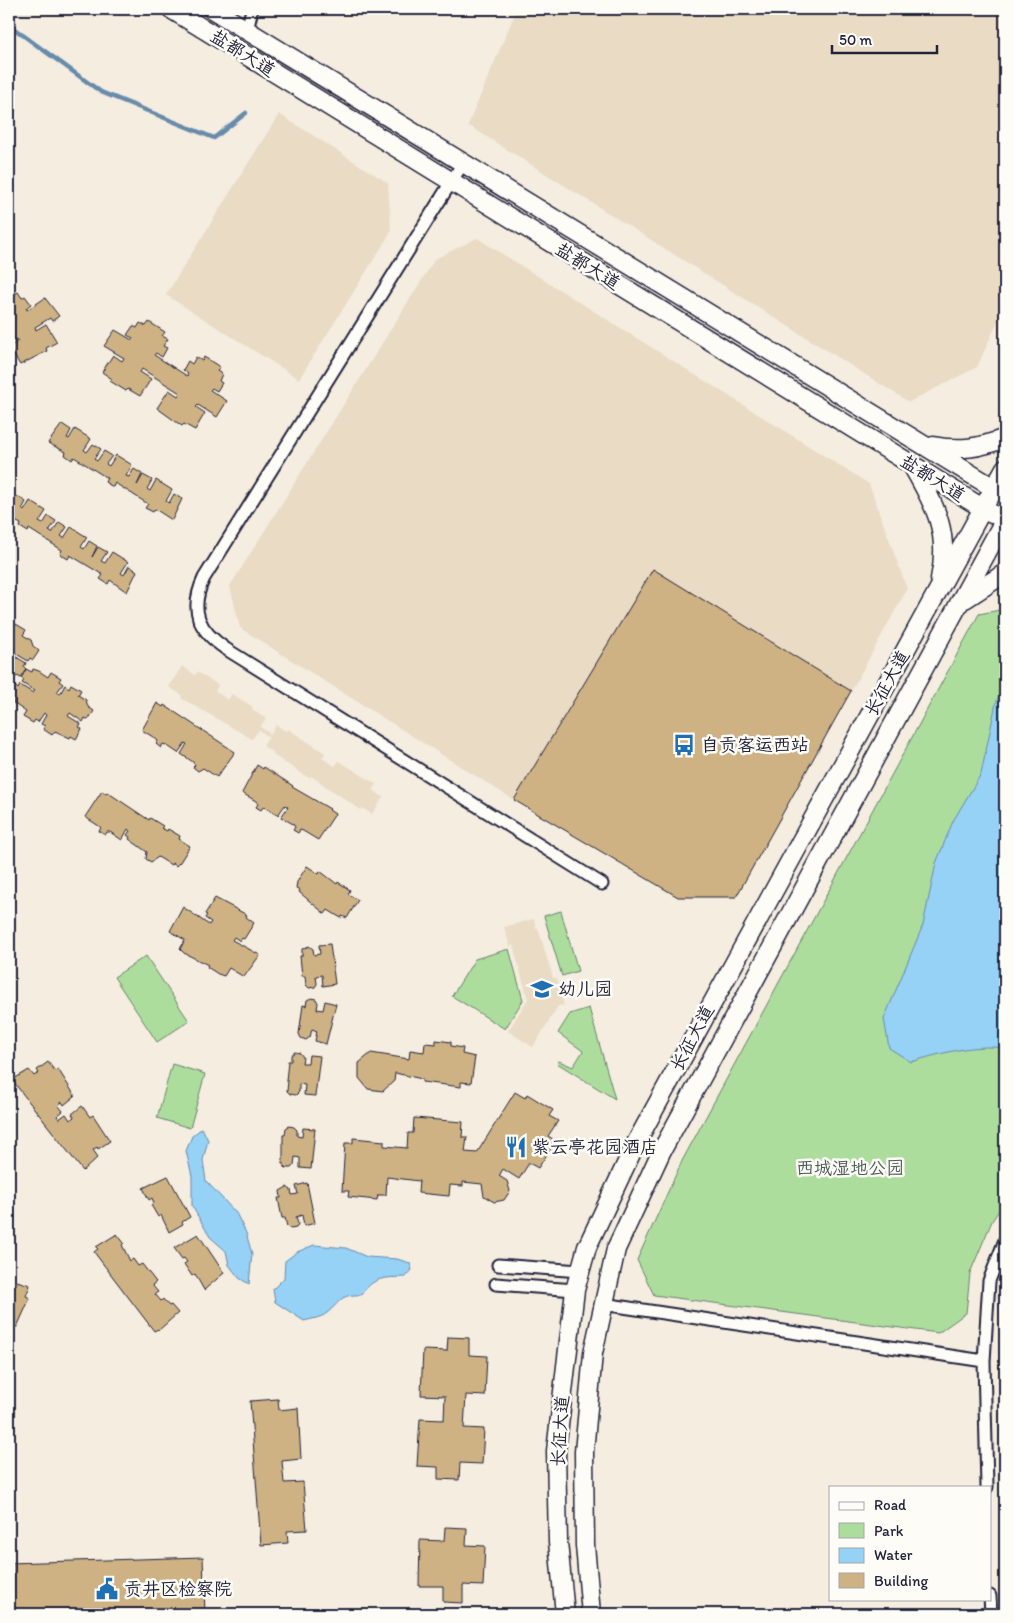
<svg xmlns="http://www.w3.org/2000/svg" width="1014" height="1623" viewBox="0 0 1014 1623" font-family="Itim,'LXGW WenKai TC',sans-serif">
  <rect width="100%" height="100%" fill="#f4ede0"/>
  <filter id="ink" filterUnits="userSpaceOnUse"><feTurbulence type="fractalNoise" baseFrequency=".02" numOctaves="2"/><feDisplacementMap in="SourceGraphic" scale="10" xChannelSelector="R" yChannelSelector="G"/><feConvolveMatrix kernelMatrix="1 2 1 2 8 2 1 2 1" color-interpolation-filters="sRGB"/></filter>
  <g filter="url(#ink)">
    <!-- built -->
    <path fill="#e9dbc4" d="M517,9H1005V263L1001,314L977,367L909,402L468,125Z
      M279,114L388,183L391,232L299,379L166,295Z
      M477,238L869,484L907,589L851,691L653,570L514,800L240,628L230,586L435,259Z
      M182,666L195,675L197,672L218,685L215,691L228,700L232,694L253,707L252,710L266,719L260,727L271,734L276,725L287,732L288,729L325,753L322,758L335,766L339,761L376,784L373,790L383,797L372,814L362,808L361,810L311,776L309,778L273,755L274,753L263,746L269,737L259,730L252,739L181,698L182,695L169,687Z
      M534,919L536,928H538L553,978H556L564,1005L558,1006L533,1047L508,1031L528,999L513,945L510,946L504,927Z"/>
    <!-- green -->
    <path fill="#addd9d" stroke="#68806c" d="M1005,609V1201L992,1221L970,1273L966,1313L938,1333L654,1295L637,1260L682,1161L979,614Z
      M561,911L578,971L562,976L544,916Z
      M509,949L523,1000L505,1029L452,996L475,959Z
      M146,956L189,1021L157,1042L114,977Z
      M589,1008L615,1099L557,1063L559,1061L573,1067L583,1051L558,1033L570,1014Z
      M172,1064L205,1074L190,1128L157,1118Z"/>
    <!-- water -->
    <path fill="#96d1f6" stroke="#688bab" d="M1005,680V1048C973,1044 942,1053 911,1062L889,1048L884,1019L923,925L936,863L953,821L981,774L996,703Z
      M202,1128L208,1140L203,1160L206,1181L236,1213L246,1233L252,1254L249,1284L239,1278L229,1265L226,1251L210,1237L192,1206V1176L186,1151L192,1136Z
      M314,1245L346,1248L367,1257L397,1259L410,1263L412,1270L406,1277C385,1278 374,1276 361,1295C339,1294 341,1302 327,1313C321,1318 311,1319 304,1321L275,1302L273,1289L284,1278L285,1261L297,1252Z"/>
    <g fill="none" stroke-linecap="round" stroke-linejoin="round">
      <!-- stream -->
      <path stroke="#688bab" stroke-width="4.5" d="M9,25L101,92L214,138L246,113"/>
    </g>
    <!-- building -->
    <path fill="#ceb283" stroke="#22223b" d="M9,291L13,295L18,292L22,298L25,296L31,304L26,308L27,310L45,298L59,316L52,321L50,318L35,327L36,330L46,324L57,342L46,348L47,351L20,365L9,347L18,341L17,339L9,344Z
      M149,322L165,332L162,336L168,339L163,346L167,348L162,357L156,353L154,355L187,376L188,373L183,370L188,361L192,364L196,357L202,361L204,357L220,367L217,371L222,374L219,381L222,383L217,391L212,388L210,390L227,401L217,417L198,405L196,407L205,413L195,430L184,424L182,426L157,408L169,390L178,396L180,393L142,369L140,372L151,379L140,396L128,389L126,391L110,381L112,379L102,372L113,355L122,361L124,358L104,346L115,330L132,340L133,338L127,335L133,326L137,328L140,323L146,326Z
      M62,424L71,430L67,438L69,439L75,429L91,439L84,450L87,452L93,444L101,449L94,459L97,461L104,451L112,456L106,464L109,466L116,455L132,465L126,476L129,477L134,469L142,474L137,485L143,475L152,480L147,489L150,491L156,480L172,490L166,501L169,503L174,494L182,499L172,520L155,509L153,512L145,508L148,504L115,483L113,487L105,482L107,478L74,457L72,460L65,455L66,452L48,443Z
      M17,496L26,502L22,509L24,511L30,501L46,511L39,522L43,524L48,516L56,521L49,531L52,533L59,522L67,527L61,536L64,538L71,527L87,537L81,547L84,549L89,541L97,546L92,557L98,547L107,552L101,561L105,563L112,552L128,562L121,573L124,575L129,566L137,571L127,592L110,580L108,584L100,579L103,575L70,555L68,559L60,554L62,550L29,529L28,532L20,527L21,524L9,518V506Z
      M653,569L851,691L736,897H678L514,800Z
      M16,624L26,630L23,635L31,640L33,646L39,651L33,660L30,658L28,661L15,653L13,655L26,663L24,667L26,669L21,678L17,676L15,678L9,676V627L10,625L14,627Z
      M26,669L32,672L33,669L39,671L48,677L51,672L61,678L59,681L63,684L57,692L60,694L65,685L69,688L71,684L81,690L78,695L86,700L88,707L94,711L88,720L85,718L83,722L70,713L68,716L81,724L79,727L82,729L76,739L71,736L70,738L55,731L52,735L43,729L45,726L41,724L46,715L44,713L38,722L35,720L33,723L23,717L26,712L13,703L14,700L9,696L15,686L18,689L20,685L33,693L35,691L22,683L24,680L21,678Z
      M157,703L163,707L164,705L235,752L217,777L203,768L198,771L193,767L195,765L193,762L181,754L187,744L185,743L178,753L166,745L163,744L161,748L156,744L158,741L156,739L142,730Z
      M257,765L263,769L264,767L293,786L292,787L330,809L329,810L335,814L318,840L303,831L300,830L298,833L293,830L295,827L293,824L281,817L288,807L285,805L278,815L266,808L263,807L261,810L256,807L258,804L256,801L242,793Z
      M102,791L106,794L107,792L149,820L150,818L163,826L161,828L167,831L168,829L180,836L179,839L190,846L180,862L176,866L172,863L171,865L158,857L151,862L146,859L147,852L129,839L130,837L127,835L130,831L128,829L122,840L110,832H107L105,835L99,831L101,828L99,826L85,817Z
      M307,866L319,874L320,871L337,884L338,882L350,890L348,894L358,900L347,918L342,916L341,918L328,910L325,914L299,892L300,890L296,888L297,882Z
      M215,898L247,915L246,917L254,923L244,939L242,938L240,941L234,937L232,940L260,955L244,977L229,968L224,976L218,974L207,967L208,965L184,953L180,949L185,940L170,931L183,907L209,925L211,922L205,918L207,915L205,914Z
      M330,944L335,984L323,986L322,975L316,976L317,984L315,987L309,988L306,985L305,976H302L300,956H302V949L309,946L313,949L314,955L320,954L319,945Z
      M311,998L316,999L318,1003L317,1009L323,1010L325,1001L336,1004L326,1044L315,1041L317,1031L312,1029L310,1037L306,1040L301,1038L299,1034L303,1005L306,1006L307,1000Z
      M436,1040L451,1042V1046L463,1048L462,1054L475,1057L471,1083L461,1082V1087L422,1082V1079L395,1073L394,1081L383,1091L368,1089L359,1078V1063L371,1053L409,1059L410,1050L424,1052L425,1043L436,1044Z
      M295,1052L300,1053L303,1057L302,1063H308L309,1055L320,1056L315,1096L304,1095L305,1085L299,1084V1092L296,1095L290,1094L287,1091L288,1081H286L288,1061H291V1055Z
      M48,1062L55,1071L58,1069L75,1096L64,1105L62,1102L58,1105L63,1111L57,1116L59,1119L66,1114L70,1120L74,1117L72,1114L82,1106L90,1117L93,1115L110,1141L98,1149L97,1147L93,1150L98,1157L83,1171L12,1080L29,1070L34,1076L39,1073L37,1070Z
      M515,1092L525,1098L527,1094L553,1110L549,1116L558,1121L548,1136L556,1141L538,1168L529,1163L519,1179L503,1169L499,1176L507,1181L510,1191L504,1200L494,1202L484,1196L482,1184L463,1182V1186L450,1185L449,1196L418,1193L419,1181L387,1177L386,1195H378L377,1200L348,1197L349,1191H342L345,1143H353V1138L384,1141V1146L407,1148L408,1133H413L414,1118L463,1122L462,1137H467L465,1152L477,1153Z
      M289,1126L294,1127L297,1130V1136L302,1137L303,1128L315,1129L311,1169L300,1168V1158L295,1157L294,1165L291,1168H286L283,1165V1135H285L286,1128Z
      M168,1176L190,1217L182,1222L183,1224L169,1232L161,1215L158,1217L151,1205L154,1203L152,1198L149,1200L143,1188Z
      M307,1183L315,1223L304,1226L302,1215L296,1217L298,1224L296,1228L291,1229L287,1227L285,1218H282L278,1198H281L280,1191L287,1187L291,1190L292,1195L298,1194L296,1186Z
      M117,1234L124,1243L122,1245L130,1261L133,1259L138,1266L142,1264L156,1282L152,1285L158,1292L155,1294L161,1301L163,1299L169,1306L171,1305L178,1313L159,1330L158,1329L154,1331L94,1252L98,1249L96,1247Z
      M198,1234L224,1273L204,1290L195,1274L192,1276L184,1264L187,1262L184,1258L182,1259L174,1248Z
      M9,1273L13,1275L10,1283L16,1285L17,1281L30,1285L26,1296L30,1298L17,1327L9,1325Z
      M448,1337L469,1338V1355L487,1356L485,1396L466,1395L464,1428L484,1429L482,1464L460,1463L459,1480L438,1479V1467L417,1466L420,1419L444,1420L445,1396L421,1395L423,1350L447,1351Z
      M278,1399L279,1410L298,1408L301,1459L282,1461L284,1483L303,1482L307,1530L287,1531L288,1543L261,1545L250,1401Z
      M445,1527L467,1528L466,1545L485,1546L483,1586L463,1585V1603L443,1602V1586H419L420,1540L444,1541Z
      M203,1557L205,1614H9V1563Z"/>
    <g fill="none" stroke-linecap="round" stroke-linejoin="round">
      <!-- minor casing -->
      <g stroke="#22223b" stroke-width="15">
        <path id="minor" d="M247,31L252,9
          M463,163L204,578C189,610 198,630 226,649L602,884
          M498,1265L580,1271
          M496,1284L575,1290
          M603,1304L984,1361
          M987,1487L984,1361L989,1281L1005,1240
          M990,1596L991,1614"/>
      </g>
      <!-- primary casing -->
      <g stroke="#22223b" stroke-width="21">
        <path id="primary" d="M171,9L992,514
          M212,9L1005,495
          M933,446C960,451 980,448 1005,438
          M913,467C936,507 950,533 940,579
          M965,599L1005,573
          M565,1614L558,1542L556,1451L575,1290L587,1247L637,1141L1005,468
          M591,1614L585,1545L584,1452L593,1353L616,1249L661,1152L1005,519"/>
      </g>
      <!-- minor -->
      <use href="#minor" stroke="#fdfcf7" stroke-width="11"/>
      <!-- primary -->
      <use href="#primary" stroke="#fdfcf7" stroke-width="18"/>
    </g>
  </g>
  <!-- icons -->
  <defs>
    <g id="bus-bare" transform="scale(1.725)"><path d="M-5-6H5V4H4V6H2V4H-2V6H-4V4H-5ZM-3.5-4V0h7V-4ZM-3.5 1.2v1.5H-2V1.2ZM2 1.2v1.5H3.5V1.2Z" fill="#1f6fb2" stroke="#fdfcf7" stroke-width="2.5" paint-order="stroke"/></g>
    <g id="school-bare" transform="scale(1.725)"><path d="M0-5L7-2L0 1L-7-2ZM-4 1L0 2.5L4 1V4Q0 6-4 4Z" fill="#1f6fb2" stroke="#fdfcf7" stroke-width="2.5" paint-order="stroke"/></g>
    <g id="restaurant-bare" transform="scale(1.725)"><path d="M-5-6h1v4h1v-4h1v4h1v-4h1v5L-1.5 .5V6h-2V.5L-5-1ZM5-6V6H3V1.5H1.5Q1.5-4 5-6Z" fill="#1f6fb2" stroke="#fdfcf7" stroke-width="2.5" paint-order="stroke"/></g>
    <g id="civic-bare" transform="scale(1.725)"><path d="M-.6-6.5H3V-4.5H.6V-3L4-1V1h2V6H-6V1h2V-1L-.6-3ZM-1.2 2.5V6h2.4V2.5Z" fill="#1f6fb2" stroke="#fdfcf7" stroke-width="2.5" paint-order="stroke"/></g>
  </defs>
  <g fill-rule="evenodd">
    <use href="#bus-bare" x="684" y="745"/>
    <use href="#school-bare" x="542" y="989"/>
    <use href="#restaurant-bare" x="516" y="1147"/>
    <use href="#civic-bare" x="107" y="1589"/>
  </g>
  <g text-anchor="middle" stroke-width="5" stroke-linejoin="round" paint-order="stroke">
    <!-- street labels -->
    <g font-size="18" fill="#22223b" stroke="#fdfcf7">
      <text transform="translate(243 53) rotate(32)" y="6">盐都大道</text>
      <text transform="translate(588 266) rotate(32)" y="6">盐都大道</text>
      <text transform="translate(933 478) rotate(32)" y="6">盐都大道</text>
      <text transform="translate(887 683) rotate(-61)" y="6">长征大道</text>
      <text transform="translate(692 1038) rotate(-62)" y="6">长征大道</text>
      <text transform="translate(560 1431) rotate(-86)" y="6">长征大道</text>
    </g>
    <!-- poi labels -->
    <g font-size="18" fill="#22223b" stroke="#fdfcf7" text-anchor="start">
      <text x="701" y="751">自贡客运西站</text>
      <text x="558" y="995">幼儿园</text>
      <text x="532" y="1153">紫云亭花园酒店</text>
      <text x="124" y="1595">贡井区检察院</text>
    </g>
    <!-- park labels -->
    <g font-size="18" fill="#4c5a58" stroke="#fdfcf7">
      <text x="850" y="1174">西城湿地公园</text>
    </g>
  </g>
  <!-- margin -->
  <rect width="1014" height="1623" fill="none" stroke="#fdfcf7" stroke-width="30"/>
  <rect x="15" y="15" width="984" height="1593" fill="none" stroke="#22223b" stroke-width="2" filter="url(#ink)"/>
  <!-- legend -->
  <rect x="829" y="1486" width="162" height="115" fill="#fdfcf7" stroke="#a5a5ac"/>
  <rect x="839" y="1502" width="25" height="8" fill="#fdfcf7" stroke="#a5a5ac"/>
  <text x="874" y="1510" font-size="15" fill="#22223b">Road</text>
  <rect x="839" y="1523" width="25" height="15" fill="#addd9d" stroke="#a5a5ac"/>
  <text x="874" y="1536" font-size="15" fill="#22223b">Park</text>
  <rect x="839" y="1548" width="25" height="15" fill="#96d1f6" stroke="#a5a5ac"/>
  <text x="874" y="1560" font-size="15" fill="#22223b">Water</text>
  <rect x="839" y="1573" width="25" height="15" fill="#ceb283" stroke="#a5a5ac"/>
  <text x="874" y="1586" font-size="15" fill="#22223b">Building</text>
  <!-- scale -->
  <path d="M832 45v8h105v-8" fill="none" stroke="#22223b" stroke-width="2.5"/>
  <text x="839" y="45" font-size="15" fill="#22223b" stroke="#fdfcf7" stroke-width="4" paint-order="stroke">50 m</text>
</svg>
